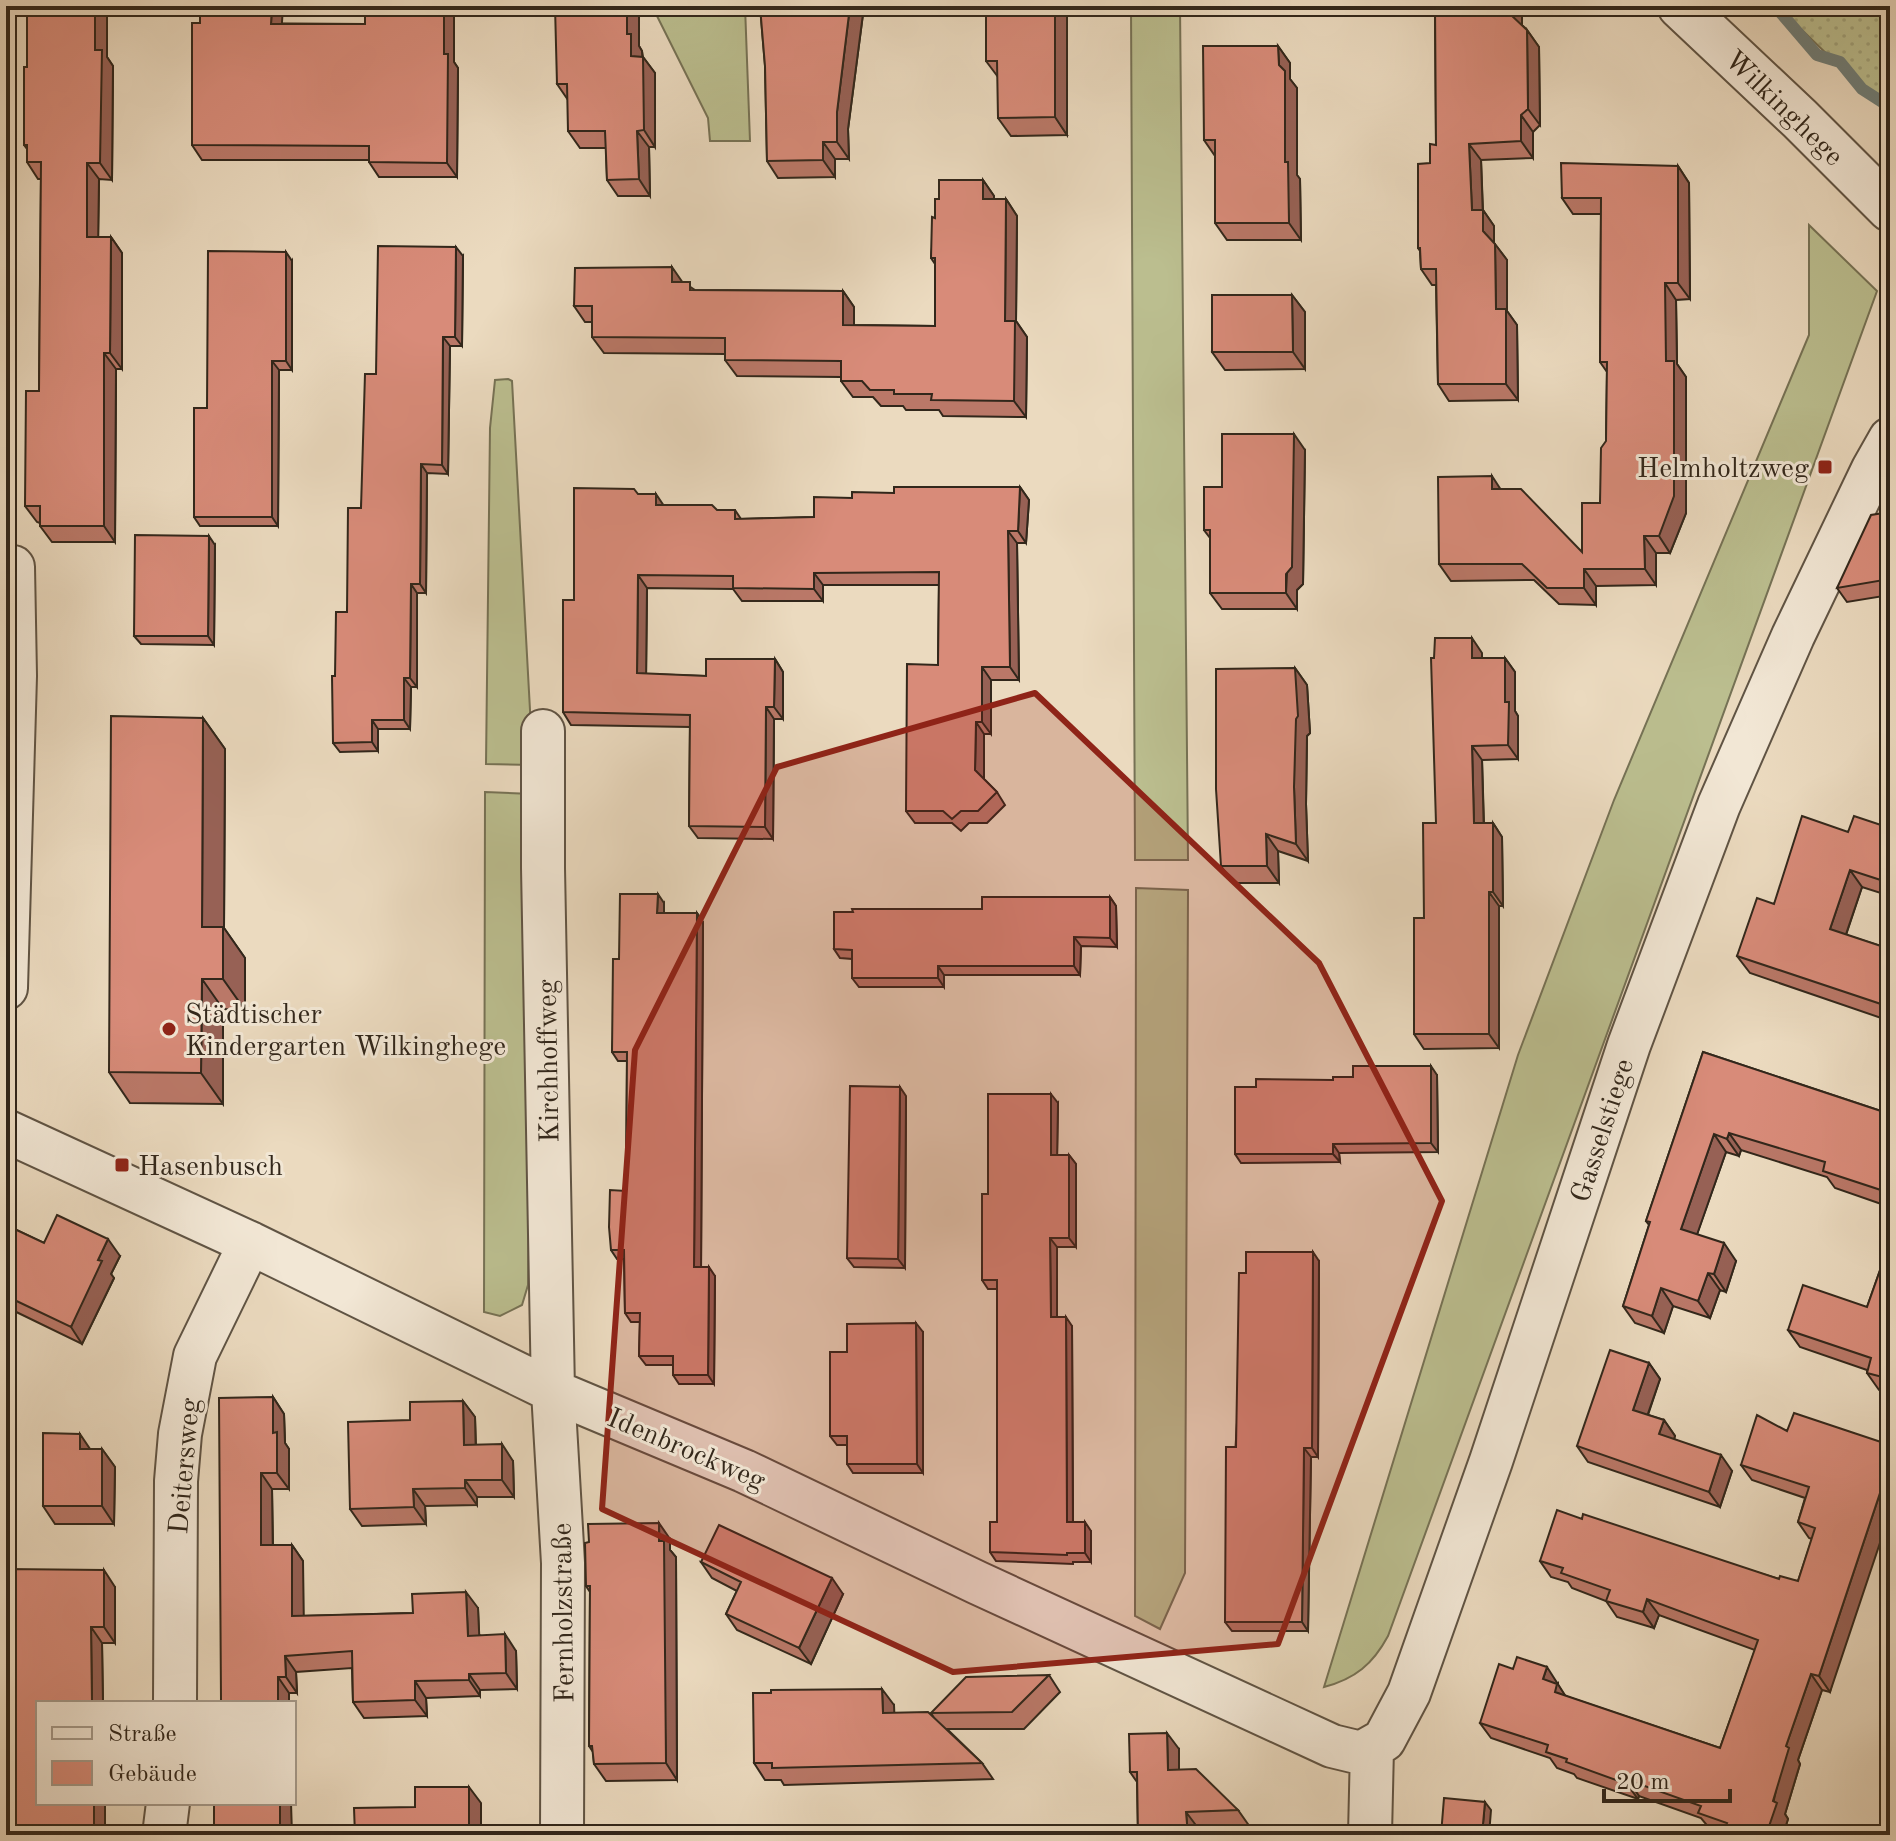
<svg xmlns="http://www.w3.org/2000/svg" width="1896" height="1841" viewBox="0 0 1896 1841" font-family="'Old Standard TT',serif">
  <defs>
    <pattern id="park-dots" width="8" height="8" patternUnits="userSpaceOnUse" patternTransform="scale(2)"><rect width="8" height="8" fill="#bbbe8f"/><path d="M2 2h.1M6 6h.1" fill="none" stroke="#a1a37b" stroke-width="1.8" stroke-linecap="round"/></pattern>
  </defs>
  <rect width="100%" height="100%" fill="#ebdabf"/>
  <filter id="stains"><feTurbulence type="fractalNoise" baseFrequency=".0025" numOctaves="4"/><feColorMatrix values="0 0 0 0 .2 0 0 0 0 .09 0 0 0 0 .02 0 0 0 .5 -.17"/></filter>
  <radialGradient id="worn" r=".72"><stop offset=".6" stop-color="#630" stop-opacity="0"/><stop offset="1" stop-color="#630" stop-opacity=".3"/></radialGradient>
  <!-- grass -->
  <path fill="#bbbe8f" stroke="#767255" stroke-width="2" d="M652,6H745L750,141H710L708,118Z
    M1131,6H1180L1188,860H1135Z
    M1809,225L1877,291L1388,1636C1373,1664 1355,1679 1324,1687L1518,1055L1614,800L1809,335Z
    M508,379L512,381L533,765L486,764L490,428L495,380Z
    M485,792L532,794L528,1285L522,1305L500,1316L484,1312Z
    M1136,888L1188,890L1185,1573L1160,1629L1135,1616Z"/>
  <!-- park -->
  <path fill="url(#park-dots)" stroke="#767255" stroke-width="2" d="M1777,6H1890V115Z"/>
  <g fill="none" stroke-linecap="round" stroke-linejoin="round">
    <!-- stream -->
    <path stroke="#707f7a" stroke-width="12" d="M1775,6L1817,55L1840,62L1862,89L1890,107"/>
    <!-- minor casing -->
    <g stroke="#605444" stroke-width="46">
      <path id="minor" d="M543,731V868L553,1391L563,1563L562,1835
        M6,988L15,676L13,567
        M6,1131L250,1243L553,1391L744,1471L978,1583L1332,1746L1361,1753L1384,1740L1409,1693L1491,1461L1629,1045L1719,805L1793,636L1873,469L1890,439
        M175,1703L176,1481L180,1434L195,1356L250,1243
        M164,1835L168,1803
        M1370,1835L1372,1748"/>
    </g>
    <!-- tertiary casing -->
    <g stroke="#605444" stroke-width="48">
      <path id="tertiary" d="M1680,6L1800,119L1890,209"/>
    </g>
    <!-- minor -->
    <use href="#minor" stroke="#f2e7d5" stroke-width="42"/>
    <!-- tertiary -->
    <use href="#tertiary" stroke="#f2e7d5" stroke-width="44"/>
  </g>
  <!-- wall -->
  <path fill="#ba7868" stroke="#32271b" stroke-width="2" d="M27,6H107V57L113,66L112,180L99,179L98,237H111L122,253V369H116L115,542H52L40,526V523L37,522L25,506L39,391L41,179H38L27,162V149L24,145L27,67Z
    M365,6H454V62L458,68L457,177H379L369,162V160H202L192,145L200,23L365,24Z
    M760,6H857L863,14L848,129L849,159H835V177L778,178L767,161L765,66Z
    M986,6L1067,135L1011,136L998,118V77L986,61Z
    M1435,6H1514L1522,16V25L1527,30L1539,47L1540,125L1533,132V158L1481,160L1483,210L1494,226V243L1507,260V311L1517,325L1518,400L1449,401L1438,384L1436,285H1432L1421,269L1420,251L1418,248L1430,163L1436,145Z
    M639,46L642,51L643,57L655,73V147H649L650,196H618L607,180L606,148H580L568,131V100L557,84Z
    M1278,46L1290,63V79L1297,88V175L1300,179L1301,240H1227L1215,223V156L1204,140Z
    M1678,166L1689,183L1690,299L1676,300L1677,364L1686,377V513L1670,553H1656V585L1596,586V605L1559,604L1534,580L1451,581L1439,564L1500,489L1582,552L1600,503L1606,441L1607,372L1600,362L1601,214H1573L1562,198Z
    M983,180L994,196V199H1006L1017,216L1016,321L1027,337L1026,417L943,416L939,410H906L903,406H881L873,397H853L841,381V377L737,376L725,360V354L604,353L592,337V322H585L574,306L683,282L695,290L843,291L854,307V325L935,326V264L931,258L935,218L939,199Z
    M463,256L462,346H450L448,474L427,473L426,593H417V687H411L410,729H378V751L340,752L333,743L335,676L347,612L361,508L376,374Z
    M292,261V370H279L278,526H200L194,517L207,408Z
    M1292,295L1305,312V369L1225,370L1212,352Z
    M1305,450L1303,584L1297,590V609H1222L1210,593V538L1204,530L1222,487Z
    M1020,487L1029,500L1026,543H1017L1019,680H991V734H984V779L997,792L1005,805L987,823H969L961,831L952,823H915L906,811L938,665L939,585H823V601H742L733,589L647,588L646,674L706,676L775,659L783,672V719H774L773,839L698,838L689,826L690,727L571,725L563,712L574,600L638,494L663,505L717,510H735L741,519L814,517L852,498L894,493Z
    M1890,512V595L1847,602L1837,588Z
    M215,545L214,645L141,644L134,636Z
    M1482,653V658H1505L1515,672V711L1518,716V759L1482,760L1484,823H1493L1502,837L1503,906H1499V1048L1424,1049L1414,1034L1424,918L1436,823Z
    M1295,668L1307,685L1310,733L1307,736L1306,804L1308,861L1278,851L1279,883H1233L1221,866Z
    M203,718L225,749L224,928L245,958V1010L223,1009V1104L130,1103L109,1072Z
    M1890,828V896L1862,887L1846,935L1890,949V1021L1750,973L1737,956L1774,904L1848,832Z
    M1110,897L1116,906L1117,947L1081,946L1080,975H944V987H859L852,978V959L840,958L834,949L982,909Z
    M664,903V913H697L703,922L701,1267L715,1276L714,1384H679L673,1375V1365H646L639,1356L640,1322H631L625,1313L624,1259H617L611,1250L626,1191L627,1061H618L612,1052L619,959Z
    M1703,1052L1890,1114V1207L1835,1188L1827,1177L1741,1150L1739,1156L1726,1152L1697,1234L1736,1261L1726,1292L1720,1290L1710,1318L1673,1306L1664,1333L1635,1323L1623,1306L1649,1225L1646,1221Z
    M1437,1075L1438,1152L1339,1153L1340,1162L1241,1163L1235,1154L1256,1087L1333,1080Z
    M906,1096L905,1268L854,1267L847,1258Z
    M1058,1103L1057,1155H1069L1076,1164V1247H1057V1317L1072,1326L1073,1522L1091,1531V1562H1073V1564L996,1561L990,1552L997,1522V1289H988L982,1280L988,1194Z
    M6,1225L44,1243L120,1256L111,1274L114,1278L82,1344L6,1307Z
    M1890,1242V1393L1879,1390L1867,1373V1370L1800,1347L1788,1330L1867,1307Z
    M1319,1261L1318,1457H1311L1308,1631H1232L1225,1622L1246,1273Z
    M923,1332V1473H853L847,1464V1445H837L830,1436L847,1352Z
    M1649,1363L1660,1379L1648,1415L1664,1420L1675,1436L1674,1439L1732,1471L1720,1507L1588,1462L1577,1446Z
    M273,1397L284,1414L285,1443L289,1449V1489H272L273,1545H292L303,1561V1616L413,1613L478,1608L479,1635L516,1651L517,1689L480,1690V1696L426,1698L427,1716L364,1718L353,1702L352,1668L296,1672L297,1693H289V1703H212L221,1701Z
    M463,1401L475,1417L476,1445L513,1461L514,1497H477V1505L425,1506L426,1524L362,1526L350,1509L410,1420Z
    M1787,1431L1890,1445L1830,1692L1822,1690L1798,1760L1800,1764L1785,1814L1788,1819L1783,1835H1727L1710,1829L1701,1818L1639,1796L1638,1799L1577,1778L1574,1774L1557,1768L1550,1758L1491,1738L1480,1723L1558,1683V1685L1565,1696L1720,1748L1755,1650L1659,1615L1654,1628L1617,1617L1606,1601L1572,1588L1568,1582L1551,1577L1540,1561L1582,1519L1779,1579L1798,1581L1812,1539L1809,1538L1798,1522L1805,1498L1752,1480L1741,1465Z
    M102,1449L115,1467L114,1524H55L43,1506Z
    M670,1539V1550L676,1557L677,1780L606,1781L594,1764L593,1752L589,1746L590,1592L586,1586Z
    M701,1562L843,1594L811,1664L737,1630L726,1614L737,1591L712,1578Z
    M6,1569L115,1587V1643H102L105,1835H15L16,1762L6,1761Z
    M1049,1675L1060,1692L1024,1729H947L982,1763L993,1779L784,1785L781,1780H765L754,1763L894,1705V1713L934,1718L931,1713Z
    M1179,1749V1770L1238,1810L1250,1827L1198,1828V1835H1138L1137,1782L1130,1772Z"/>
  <!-- shaded-wall -->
  <path fill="#976155" stroke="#32271b" stroke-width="2" d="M95,6H107V57L113,66L112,180L100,163L95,50Z
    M272,6H283L281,38L271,24Z
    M444,6H454V62L458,68L457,177L447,163L444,54Z
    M627,6H639V46L642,51L643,73V57L655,73V147L644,130L627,34Z
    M850,6H857L863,14L848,129L849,159L837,142V112Z
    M1055,6H1067V135L1055,117Z
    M1510,6H1514L1522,16V30L1510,14Z
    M1527,30L1539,47L1540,125L1528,109Z
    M1278,46L1290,63V79L1297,88V175L1300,179L1301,240L1289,223L1279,65Z
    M1521,115L1533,132V158L1521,141Z
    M637,131L649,147L650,196L639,179Z
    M823,142L835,159V177L823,160Z
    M1469,144L1481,160L1483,219V210L1494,226V248L1483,231L1472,210Z
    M87,163L99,179L98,253L87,237Z
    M1678,166L1689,183L1690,299L1678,283Z
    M983,180L994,196V215L983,199Z
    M1006,199L1017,216L1016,321L1027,337L1026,417L1014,401L1005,321Z
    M111,237L122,253V369L110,353Z
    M1495,244L1507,260V311L1517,325L1518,400L1506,384L1496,309Z
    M456,247L463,256L462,346L455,337Z
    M286,252L292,261V370L286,361Z
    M672,267L683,283L672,282Z
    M1665,283L1676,300L1677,364L1686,377V513L1670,553L1659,536Z
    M843,291L854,307V341L843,325Z
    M1292,295L1305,312V369L1293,352Z
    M443,337L450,346L448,474L442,465Z
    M104,353L116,369L115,542L104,526Z
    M272,361L279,370L278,526L272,517Z
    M1294,434L1305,450L1303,584L1297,590V609L1286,593Z
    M421,464L427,473L426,593L420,584Z
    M1492,476L1503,493L1492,489Z
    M1020,487L1029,500L1026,543L1018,531Z
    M656,494L664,506L656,505Z
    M1008,531L1017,543L1019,680L1010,667Z
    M209,536L215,545L214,645L208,636Z
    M1644,536L1656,553V585L1645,569Z
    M1584,569L1596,586V605L1584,588Z
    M814,573L823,585V601L814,589Z
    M638,575L647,588L646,685L637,673Z
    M411,584L417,593V687L410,678Z
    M1472,638L1482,653V672L1472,658Z
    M1505,658L1515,672V711L1518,716V759L1508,745L1505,702Z
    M775,659L783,672V719L774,707Z
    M982,667L991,680V734L982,722Z
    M1295,668L1307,685L1310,733L1307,736L1306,804L1308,861L1296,844L1294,787Z
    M404,678L411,687L410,729L404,720Z
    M766,707L774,719L773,839L765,827Z
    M203,718L225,749L224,928L245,958V1010L223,979L202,927Z
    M372,720L378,729V751L372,742Z
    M976,722L984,734V782L975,770Z
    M1472,746L1482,760L1484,837L1474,823Z
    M1493,823L1502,837L1503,906L1493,892Z
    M1266,834L1278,851L1279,883L1267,866Z
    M1850,870L1862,887L1842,946L1830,929Z
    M1489,892L1499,906V1048L1489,1034Z
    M658,894L664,903V922L657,913Z
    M1110,897L1116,906L1117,947L1110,938Z
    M697,913L703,922L701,1276L694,1267Z
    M1074,937L1081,946L1080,975L1074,966Z
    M938,966L944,975V987L938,978Z
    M202,979L223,1009V1104L201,1073Z
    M1431,1066L1437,1075L1438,1152L1431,1143Z
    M900,1087L906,1096L905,1268L898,1259Z
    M1051,1094L1058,1103L1057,1164L1051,1155Z
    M1729,1133L1741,1150L1739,1156L1727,1139Z
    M1714,1134L1726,1152L1693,1246L1681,1229Z
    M1333,1144L1339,1153L1340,1162L1333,1154Z
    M1069,1155L1076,1164V1247L1069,1238Z
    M1050,1238L1057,1247V1326L1051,1317Z
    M108,1239L120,1256L111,1274L114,1278L82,1344L71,1327L98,1260Z
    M1724,1243L1736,1261L1726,1292L1714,1274Z
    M1313,1252L1319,1261L1318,1457L1312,1448Z
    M709,1267L715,1276L714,1384L708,1375Z
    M1708,1273L1720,1290L1710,1318L1698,1301Z
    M1661,1288L1673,1306L1664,1333L1652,1316Z
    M1066,1317L1072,1326L1073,1531L1067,1522Z
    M916,1323L923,1332V1473L917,1464Z
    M1649,1363L1660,1379L1644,1425L1633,1410Z
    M273,1397L284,1414L285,1443L289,1449V1489L277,1473L273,1433Z
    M463,1401L475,1417L476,1462L464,1445Z
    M1664,1420L1675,1436L1670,1450L1659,1434Z
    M80,1434L92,1452L80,1449Z
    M502,1444L513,1461L514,1497L502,1480Z
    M1304,1448L1311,1457L1308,1631L1302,1622Z
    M102,1449L115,1467L114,1524L102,1506Z
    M1721,1455L1732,1471L1720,1507L1709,1492Z
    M1890,1463V1513L1830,1692L1819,1676Z
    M261,1473L272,1489L273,1561L261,1545Z
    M465,1480L477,1497V1505L465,1488Z
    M413,1489L425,1506L426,1524L414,1507Z
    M1085,1522L1091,1531V1562L1085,1553Z
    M659,1523L670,1539V1550L676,1557L677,1780L666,1763Z
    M292,1545L303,1561L304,1632L292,1616Z
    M104,1570L115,1587V1643L104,1627Z
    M832,1578L843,1594L811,1664L799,1648Z
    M466,1592L478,1608L480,1652L468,1636Z
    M1647,1599L1659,1615L1654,1628L1643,1612Z
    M91,1627L102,1643L103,1703H92Z
    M505,1634L516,1651L517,1689L506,1673Z
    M285,1656L296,1672L297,1693L286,1677Z
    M1547,1667L1568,1700L1566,1708L1543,1679Z
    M469,1674L480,1690V1696L469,1680Z
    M1811,1674L1822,1690L1798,1760L1800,1764L1785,1814L1788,1819L1783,1835H1766L1786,1746Z
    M278,1677L289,1693V1703H278Z
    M415,1681L426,1698L427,1716L415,1700Z
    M882,1689L894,1705L895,1730L883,1713Z
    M1167,1733L1179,1749V1787L1168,1770Z
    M1628,1780L1639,1796L1638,1799L1627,1784Z
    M469,1787L481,1803V1835L469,1830Z
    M1485,1802L1491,1810L1489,1835H1482Z
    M94,1803H105V1835H94Z
    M280,1803H291L292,1835H282L280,1833Z
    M1186,1812L1198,1828V1835H1188Z"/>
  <!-- building -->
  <path fill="#d88b79" stroke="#32271b" stroke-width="2" d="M27,6H95V50H102L100,163H87V237H111L110,353H104V526H40V506H25L26,391H39L41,162H27V145H24V67H27Z
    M200,6H272L271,24H365V6H444V54H448L447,163L369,162V146L192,145V23H200Z
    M555,6H627V34H631V56L643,57L644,130L637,131L639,179L607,180L605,131H568L567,84H557Z
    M760,6H850L837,112V142H823V160L767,161L765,66Z
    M986,6H1055V117L998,118L997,61H986Z
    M1435,6H1510V14L1527,30L1528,109L1521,115V141L1469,144L1472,210H1483V231L1495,244L1496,309H1506V384H1438L1436,269H1421L1420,248H1418V164L1430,163V144L1436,145Z
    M1203,46H1278L1279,65L1285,71V162H1288L1289,223H1215V140H1204Z
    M1561,163L1678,166V283H1665L1666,361H1674V496L1659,536H1644L1645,569H1584V588H1547L1522,564H1439L1438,477L1492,476V489H1521L1582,552V503H1600L1601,448L1606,441L1607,362H1600L1601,198H1562Z
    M939,180H983V199H1006L1005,321H1015L1014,401L931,400L932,394H894V390H870L862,381H841V361L725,360V338L592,337V306H574L575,268L672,267V282H690V290L843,291V325L935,326V258H931L932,217L935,218V199H939Z
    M378,246L456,247L455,337H443L442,465L421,464L420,584H411L410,678H404V720H372V742L333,743L332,676H335L336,612H347L348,508H361L365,374H376Z
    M208,251L286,252V361H272V517H194V408H207Z
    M1212,295H1292L1293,352H1212Z
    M1222,434H1294L1292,567L1286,574V593H1210V530H1204V487H1222Z
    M894,487H1020L1018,531H1008L1010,667H982V722H976L975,770L997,792L978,811H961L952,819L943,811H906L907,664L938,665L939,572L814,573V589L733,588V576L638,575L637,673L706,676V659H775L774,707H766L765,827L689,826L690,715L563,712V600H574V488L634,489L638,494H656V505H712L717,510H735V519L814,517V497L852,498V492L894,493Z
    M1890,512V579L1837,588L1871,515Z
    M135,535L209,536L208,636H134Z
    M1435,638H1472V658H1505V702H1509L1508,745L1472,746L1474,823H1493V892H1489V1034H1414V918H1424L1423,823H1436L1431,658H1434Z
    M1295,668L1298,716L1296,719L1294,787L1296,844L1266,834L1267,866H1221L1216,789V669Z
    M111,716L203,718L202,927H223V979H202L201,1073L109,1072Z
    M1802,816L1848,832L1854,816L1890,828V883L1850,870L1830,929L1890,949V1007L1737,956L1757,898L1774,904Z
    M620,894H658L657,913H697L694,1267H709L708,1375H673V1356H639L640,1313H625L624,1250H611L609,1227L610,1190L626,1191L627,1052H612L613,959H619Z
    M982,897H1110V938L1074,937V966H938V978H852V950L834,949V912H853L852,909H982Z
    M1703,1052L1890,1114V1193L1823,1171L1825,1162L1729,1133L1727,1139L1714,1134L1681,1229L1724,1243L1714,1274L1708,1273L1698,1301L1661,1288L1652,1316L1623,1306L1650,1222L1646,1221Z
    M1353,1066H1431V1143L1333,1144V1154H1235V1087H1256V1079L1333,1080V1077H1353Z
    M850,1086L900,1087L898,1259L847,1258Z
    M988,1094H1051V1155H1069V1238H1050L1051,1317H1066L1067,1522H1085V1553H1067V1555L990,1552V1522H997V1280H982V1194H988Z
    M57,1215L108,1239L98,1260L102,1261L71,1327L6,1296V1225L44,1243Z
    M1890,1242V1379L1867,1373L1871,1358L1788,1330L1803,1285L1867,1307Z
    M1246,1252H1313L1312,1448H1304L1302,1622H1225L1226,1447H1236L1239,1273H1246Z
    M916,1323L917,1464H847V1436H830V1352H847V1324Z
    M1610,1350L1649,1363L1633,1410L1664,1420L1659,1434L1721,1455L1709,1492L1577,1446Z
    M273,1397V1433L277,1432V1473H261V1545H292V1616L413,1613L412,1594L466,1592L468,1636L505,1634L506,1673L469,1674V1680L415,1681V1700L353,1702L352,1651L285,1656L286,1677H278V1703H212V1701H221L219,1398Z
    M463,1401L464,1445L502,1444V1480H465V1488L413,1489L414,1507L350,1509L348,1422L410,1420V1402Z
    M1794,1413L1890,1445V1463L1819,1676L1811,1674L1786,1746L1789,1748L1773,1801L1777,1803L1766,1835H1743L1724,1829L1727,1823L1698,1813L1701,1806L1628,1780L1627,1784L1566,1762L1567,1759L1546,1752L1548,1745L1480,1723L1499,1664L1513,1669L1517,1657L1547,1667L1543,1679L1557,1684L1555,1692L1720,1748L1758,1640L1647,1599L1643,1612L1606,1601L1610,1590L1561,1573L1563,1568L1540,1561L1557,1510L1582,1519L1583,1514L1779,1579L1780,1576L1798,1581L1815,1528L1798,1522L1809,1487L1741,1465L1757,1415L1787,1431Z
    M43,1433L80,1434V1449H102V1506H43Z
    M659,1523V1541H664L666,1763L594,1764L592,1746H589L590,1586H586L585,1543L589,1542L588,1524Z
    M719,1525L832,1578L799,1648L726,1614L741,1582L701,1562Z
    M6,1569L104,1570V1627H91L92,1703H38V1803H94V1835H15L16,1746L6,1745Z
    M1049,1675L1012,1712L931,1713L966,1677Z
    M882,1689L883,1713L928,1712L982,1763L772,1768V1763H754L753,1693H771V1690Z
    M1167,1733L1168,1770L1196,1769L1238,1810L1186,1812L1188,1835H1138L1137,1772H1130L1129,1734Z
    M415,1787H469V1830H507V1835H355L354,1808L415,1807Z
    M1444,1798L1485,1802L1482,1835H1441Z
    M214,1803H280V1833H267V1835L214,1834Z"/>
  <!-- marked area -->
  <path fill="#8f2418" fill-opacity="0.2" stroke="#8f2418" stroke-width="6" stroke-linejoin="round" d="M1035,693L1319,963L1442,1201L1278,1644L953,1672L602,1509L635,1050L777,767Z"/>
  <!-- markers -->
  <g fill="#8f2418" stroke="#f2e7d5" stroke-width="3">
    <rect x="1817" y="459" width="16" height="16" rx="4"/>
    <circle cx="169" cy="1029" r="8"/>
    <rect x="114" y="1157" width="16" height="16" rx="4"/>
  </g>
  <g text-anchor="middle" stroke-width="6" stroke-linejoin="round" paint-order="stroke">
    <!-- street labels -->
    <g font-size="28" fill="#32271b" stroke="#f2e7d5">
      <text transform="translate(1785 107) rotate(44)" y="10">Wilkinghege</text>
      <text transform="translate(547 1061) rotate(-91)" y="10">Kirchhoffweg</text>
      <text transform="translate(1601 1130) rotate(-72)" y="10">Gasselstiege</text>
      <text transform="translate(687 1448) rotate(23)" y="10">Idenbrockweg</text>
      <text transform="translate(183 1466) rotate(-85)" y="10">Deitersweg</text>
      <text transform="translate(562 1613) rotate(-91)" y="10">Fernholzstraße</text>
    </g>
    <!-- poi labels -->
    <g font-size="28" fill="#32271b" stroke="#f2e7d5" text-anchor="start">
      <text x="1809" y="477" text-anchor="end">Helmholtzweg</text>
      <text x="185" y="1023">Städtischer<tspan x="185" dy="32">Kindergarten Wilkinghege</tspan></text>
      <text x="138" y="1175">Hasenbusch</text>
    </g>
  </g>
  <!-- margin -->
  <rect width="1896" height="1841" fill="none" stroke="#ebdabf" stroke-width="32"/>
  <rect x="8" y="8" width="1880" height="1825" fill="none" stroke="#32271b" stroke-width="4"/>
  <rect x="16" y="16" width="1864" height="1809" fill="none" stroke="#32271b" stroke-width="2"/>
  <!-- legend -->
  <rect x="36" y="1701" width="260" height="104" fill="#f2e7d5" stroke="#a59a8b" stroke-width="2"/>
  <rect x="52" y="1727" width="40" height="12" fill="#f2e7d5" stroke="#a59a8b" stroke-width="2"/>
  <text x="108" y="1741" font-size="24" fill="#32271b">Straße</text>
  <rect x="52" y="1761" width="40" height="24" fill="#d88b79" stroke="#a59a8b" stroke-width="2"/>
  <text x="108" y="1781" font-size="24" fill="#32271b">Gebäude</text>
  <!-- scale -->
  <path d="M1604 1789v12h126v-12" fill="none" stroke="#32271b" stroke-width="4"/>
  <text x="1616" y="1789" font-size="24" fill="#32271b" stroke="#f2e7d5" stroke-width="6" paint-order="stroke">20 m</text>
  <rect width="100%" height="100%" filter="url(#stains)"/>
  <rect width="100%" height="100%" fill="url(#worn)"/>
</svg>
